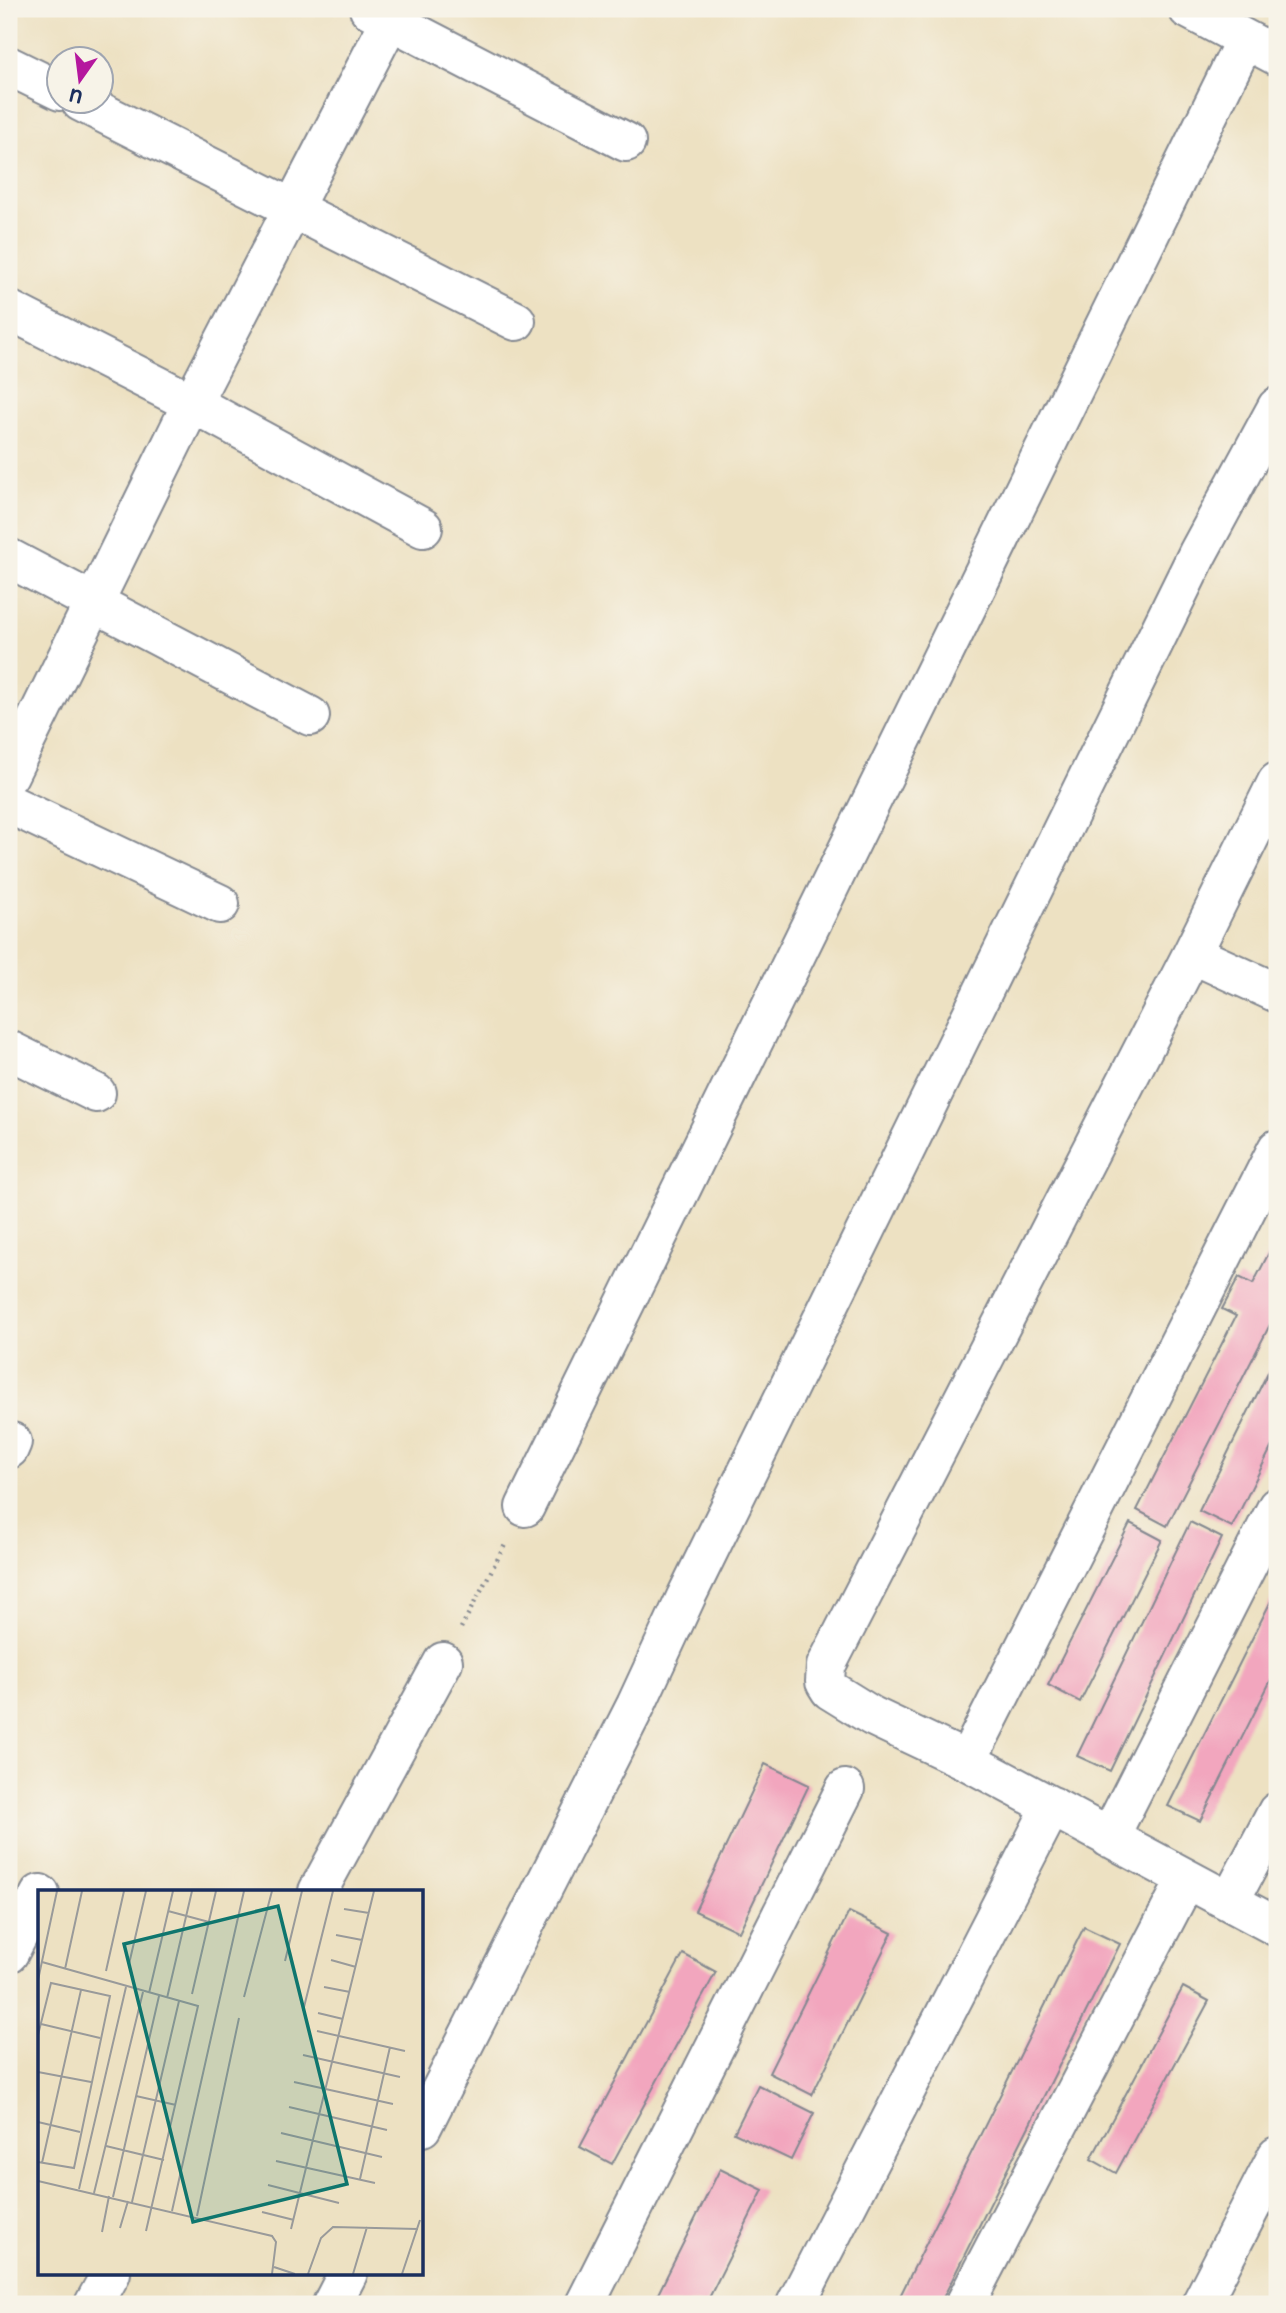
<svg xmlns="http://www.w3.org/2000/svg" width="1286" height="2313" viewBox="0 0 1286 2313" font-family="Mali,sans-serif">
  <rect width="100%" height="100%" fill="#f7f3e8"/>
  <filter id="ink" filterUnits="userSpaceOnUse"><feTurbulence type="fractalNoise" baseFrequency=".0143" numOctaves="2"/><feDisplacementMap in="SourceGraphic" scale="14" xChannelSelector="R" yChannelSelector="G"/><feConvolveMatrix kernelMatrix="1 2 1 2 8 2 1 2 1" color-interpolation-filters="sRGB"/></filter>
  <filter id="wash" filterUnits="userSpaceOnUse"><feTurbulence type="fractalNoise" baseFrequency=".00686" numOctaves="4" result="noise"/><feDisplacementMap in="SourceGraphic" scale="28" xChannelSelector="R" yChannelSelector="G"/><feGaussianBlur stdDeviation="1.57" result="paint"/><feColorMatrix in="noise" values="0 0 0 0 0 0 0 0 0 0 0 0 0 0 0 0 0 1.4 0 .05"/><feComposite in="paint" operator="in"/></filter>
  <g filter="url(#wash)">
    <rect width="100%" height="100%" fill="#ede1c2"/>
    <g id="blocks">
      <!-- building -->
      <path fill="#f2a6be" d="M1277,1237V1311L1167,1526L1137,1510L1236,1316L1222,1309L1239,1277L1253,1284Z
        M1277,1354V1436L1232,1527L1199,1511Z
        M1190,1522L1222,1538L1110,1771L1077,1756Z
        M1130,1523L1162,1540L1080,1702L1048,1685Z
        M1277,1589V1668L1200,1821L1168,1806Z
        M765,1764L809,1785L739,1932L695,1911Z
        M849,1912L892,1933L812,2095L769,2073Z
        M1084,1927L1120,1944L940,2304H896Z
        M683,1954L716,1972L612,2164L580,2147Z
        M1183,1987L1209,2001L1116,2173L1091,2159Z
        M758,2085L814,2113L791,2160L734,2133Z
        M720,2169L763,2190L706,2304H653Z"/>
    </g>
  </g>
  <g filter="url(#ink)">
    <use href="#blocks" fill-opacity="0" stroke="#848890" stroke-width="2"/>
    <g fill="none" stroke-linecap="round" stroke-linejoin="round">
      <!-- minor casing -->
      <g stroke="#848890" stroke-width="42">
        <path id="minor" d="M369,9L626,142
          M1188,9L1277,56
          M9,66L60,91
          M81,102L516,321
          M9,310L192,403L423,528
          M9,558L310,716
          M9,775L192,403L396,9
          M1277,782L1192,954L826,1666L825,1682L830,1690L872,1716L967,1761L1277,1927
          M9,804L220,904
          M1192,954L1277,993
          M9,1050L96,1093
          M9,1449L12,1442
          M525,1507L1245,40
          M967,1761L1277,1149
          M1109,1838L1277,1507
          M318,1891L443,1662
          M1230,1901L1277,1812
          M9,1953L40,1894
          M422,2127L636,1705L686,1597L1198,553L1277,407
          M94,2304L111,2273
          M332,2304L348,2273
          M585,2304L845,1789
          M796,2304L1052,1806
          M965,2304L1186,1880
          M1201,2304L1277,2156"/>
      </g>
      <!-- path -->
      <path stroke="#848890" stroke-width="4.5" stroke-dasharray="2 5" stroke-linecap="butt" d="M461,1628L506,1543"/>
      <!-- minor -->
      <use href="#minor" stroke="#fff" stroke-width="38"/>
    </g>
  </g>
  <!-- overview -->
  <g transform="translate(38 1890)">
    <rect width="385" height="385" fill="#ede1c2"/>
    <path fill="none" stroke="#999a9a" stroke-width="2" d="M306,19L331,23M130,21L171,32M298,45L324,50M293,70L318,77M247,71L264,1M4,72L160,116L108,341M91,74L108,1M27,79L44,1M68,81L86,1M0,90L19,1M286,97L312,102M111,103L135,1M154,104L178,1M206,107L234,1M129,108L154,1M265,121L295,1M280,123L305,129M3,134L62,148M279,141L367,161M0,145L13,93L72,106L36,278L0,272M265,165L362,187M0,182L53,192M256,192L355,214M98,206L138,215M251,217L349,240M0,232L42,242M243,243L344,267M68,256L126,270M238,271L337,293M4,273L43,100M322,289L352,157M0,291L234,346L238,352L234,384M230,295L301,313M41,299L88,97M56,303L105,102M75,307L121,106M94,312L141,111M134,321L206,1M224,322L256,330M159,326L201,128M82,338L90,311M253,339L336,1M64,342L71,306M236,377L257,384M270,384L283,348L295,337L380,339M315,384L329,337M364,384L382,330"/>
    <path fill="#0f766e" fill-opacity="0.15" stroke="#0f766e" stroke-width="3.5" d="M240,16L309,294L155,332L86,54Z"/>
    <rect width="385" height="385" fill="none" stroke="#1b2f5e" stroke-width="3.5"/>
  </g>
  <!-- margin -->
  <rect width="1286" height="2313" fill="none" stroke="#f7f3e8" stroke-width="35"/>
  <!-- north arrow -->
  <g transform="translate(80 80) rotate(194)"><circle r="33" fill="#f7f3e8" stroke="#9fa5b1" stroke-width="2"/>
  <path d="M0-5L12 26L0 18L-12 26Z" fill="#b5179e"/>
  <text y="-10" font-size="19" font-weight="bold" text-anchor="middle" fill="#1b2f5e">U</text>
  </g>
</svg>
